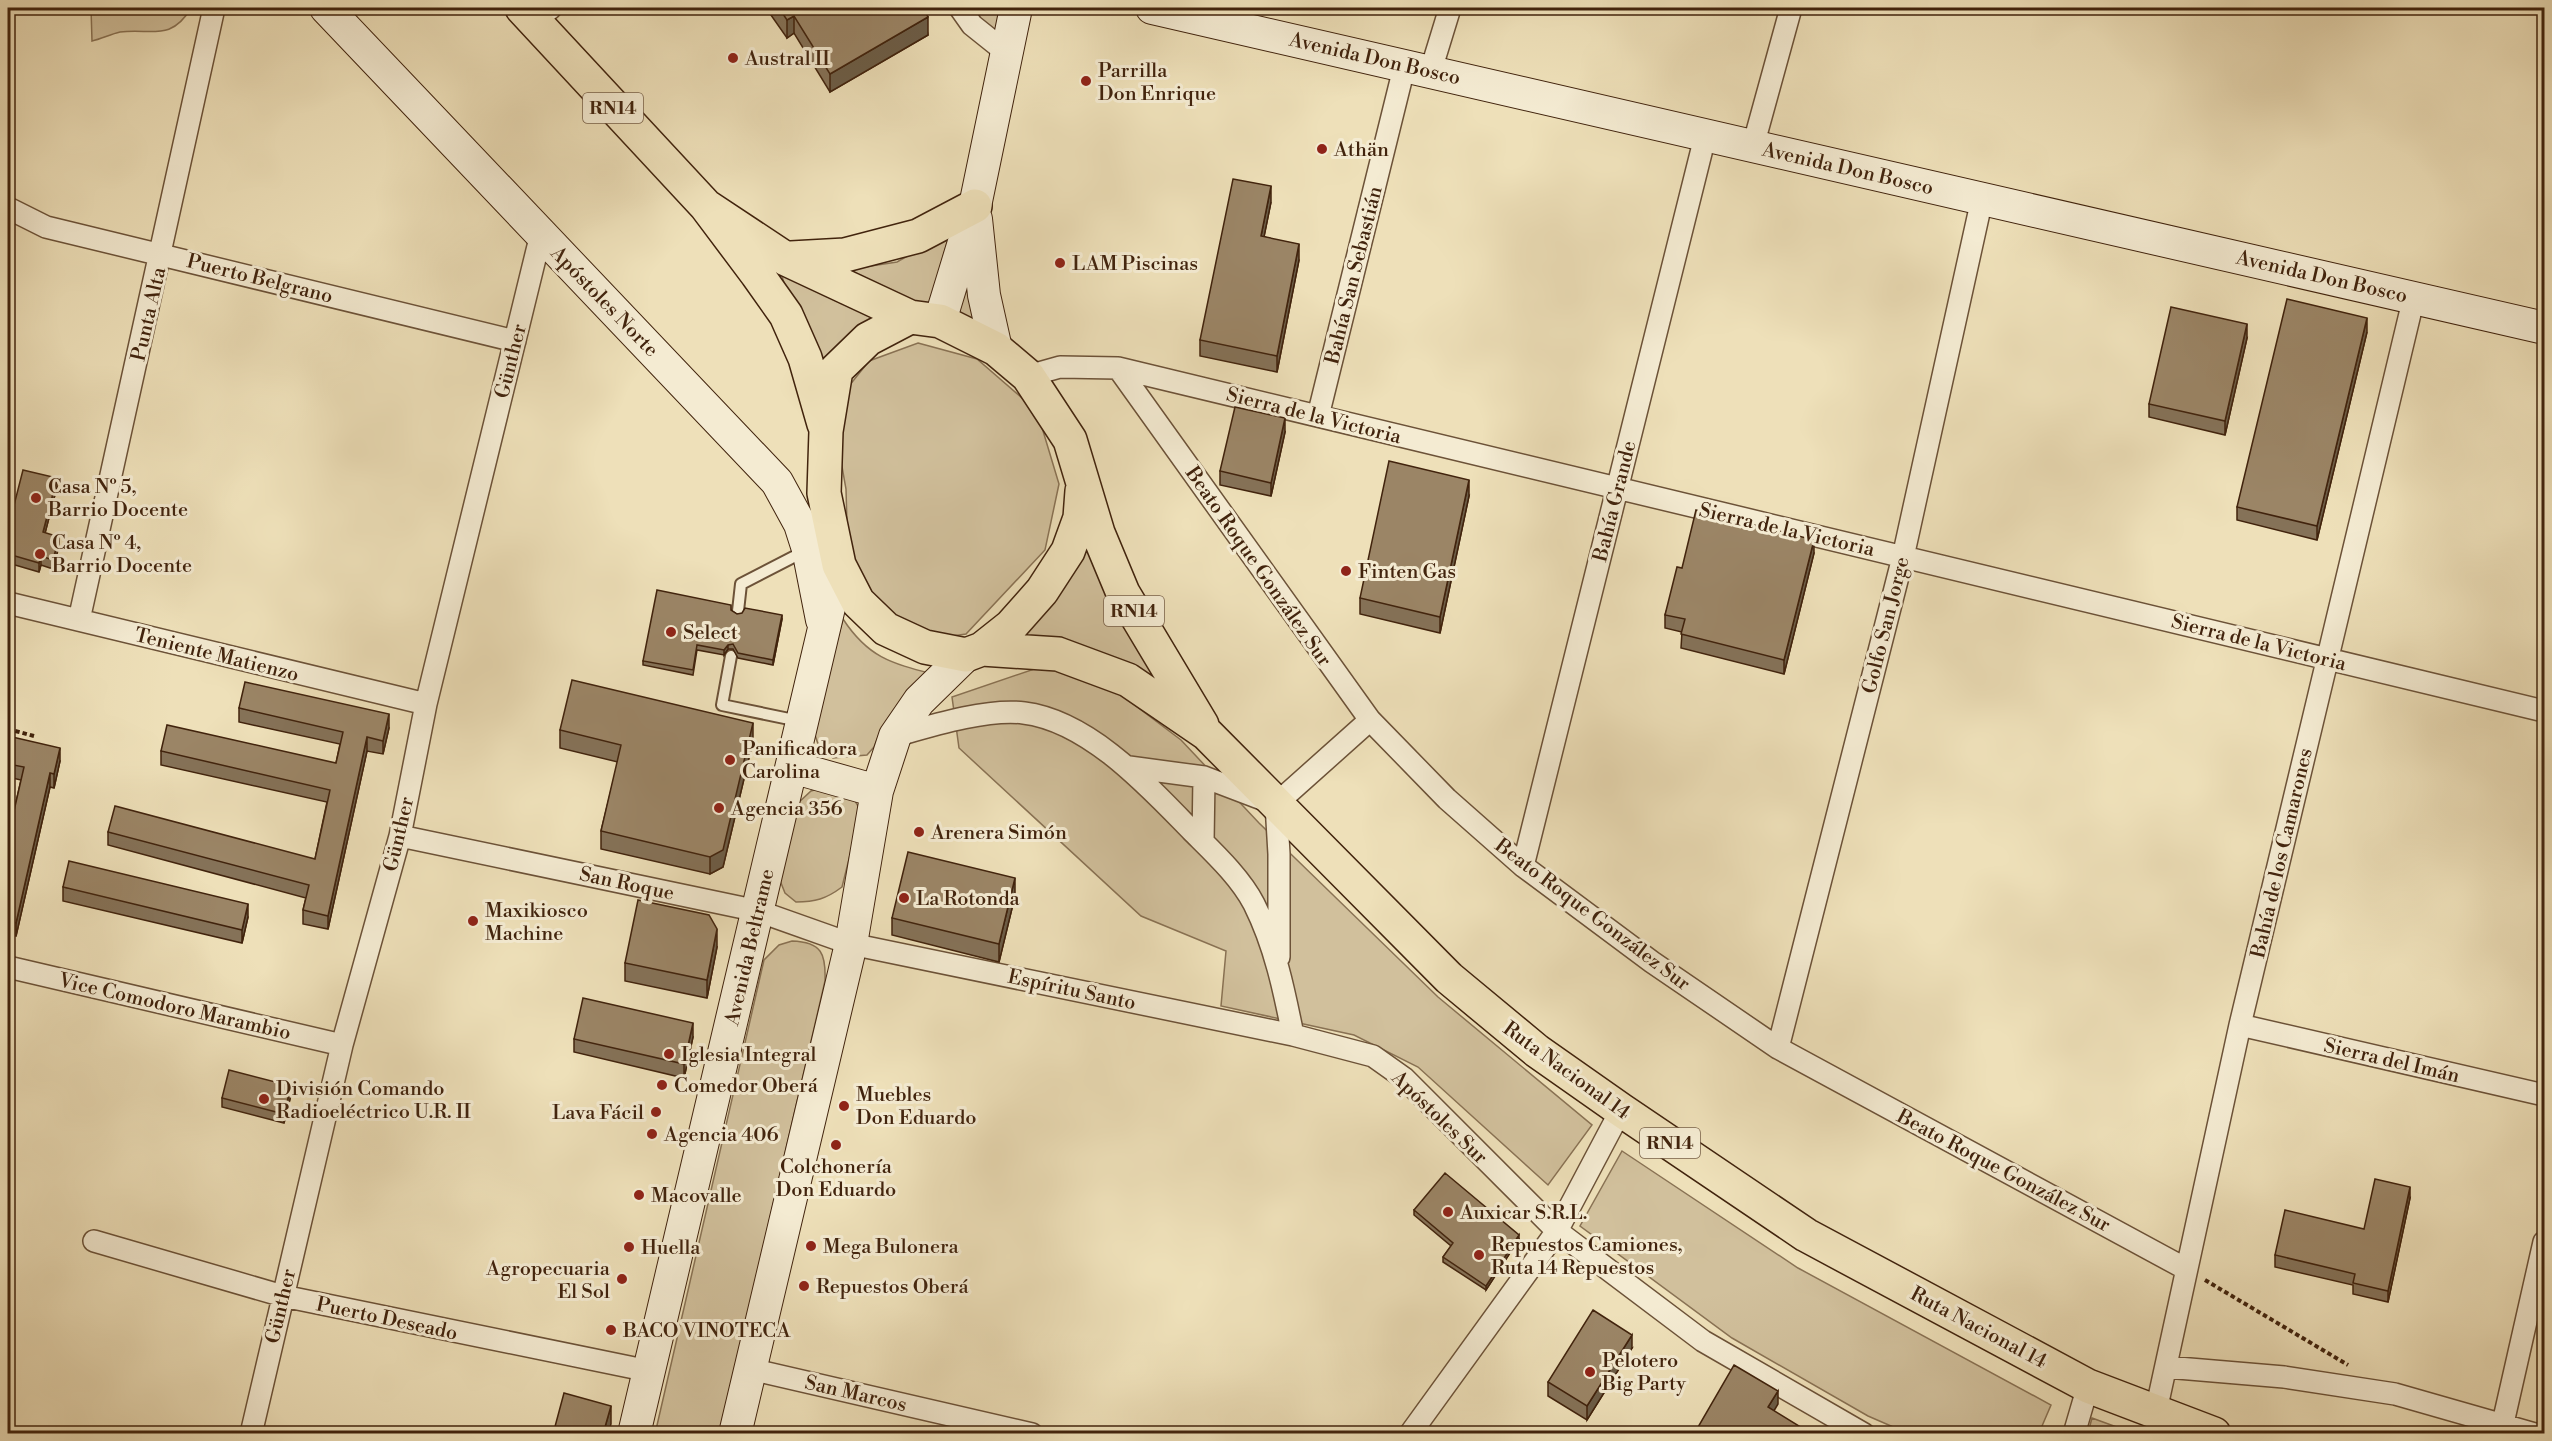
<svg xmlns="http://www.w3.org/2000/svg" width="2552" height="1441" viewBox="0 0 2552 1441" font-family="'Libre Bodoni',serif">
  <rect width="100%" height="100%" fill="#eee0b9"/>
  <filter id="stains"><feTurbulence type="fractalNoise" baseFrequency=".00333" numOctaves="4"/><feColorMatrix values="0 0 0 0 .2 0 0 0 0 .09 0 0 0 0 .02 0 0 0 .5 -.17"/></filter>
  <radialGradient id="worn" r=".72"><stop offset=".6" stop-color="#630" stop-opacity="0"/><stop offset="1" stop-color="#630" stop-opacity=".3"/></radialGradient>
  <!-- green -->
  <path fill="#d1c09c" stroke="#897254" stroke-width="1.5" d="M91,8H191C171,42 151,28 120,32C111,34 101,39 92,41Z
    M960,8H1016L1007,53Z
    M950,232L928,311L838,271L897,262Z
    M969,249L982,330L949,317Z
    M776,257L888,316L814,380Z
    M918,343L977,359L1037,411L1059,484L1045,550L966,634L932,639L884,622L848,560L846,489L836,433L841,396L869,361Z
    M1084,535L1161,681L1092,649L1003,645Z
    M843,619C868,657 890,663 933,674L880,732L874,747L867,755L833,758L818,744L813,729Z
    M1046,665L1112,688L1181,740L1259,823L1438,997L1592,1125L1548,1185L1418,1067L1354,1035L1221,1006L1226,951L1141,916L959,748L952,697Z
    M824,787L851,794L858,806L857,827L842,887C826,899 815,902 796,902L785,893L779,878L796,805L811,791Z
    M792,941C822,942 826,954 825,981L720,1433L655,1434L764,960L779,945Z
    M1622,1151L1798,1268L2051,1405L2039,1433H1907L1868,1416L1732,1338L1580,1226Z
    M2092,1418L2133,1433H2088Z"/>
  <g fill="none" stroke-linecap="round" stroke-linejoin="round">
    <!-- lane casing -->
    <g stroke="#6c5238" stroke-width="14">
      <path id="lane" d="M738,611L741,584L805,551
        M731,656L722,705L799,721"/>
    </g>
    <!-- street casing -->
    <g stroke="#6c5238" stroke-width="24">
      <path id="street" d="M960,8L972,25L1007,53
        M534,21L551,8
        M1431,70L1450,8
        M1753,146L1791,8
        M8,208L46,227L515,341
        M1118,368L1370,720L1447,799L1523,866L1652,962L1778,1048L2186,1269
        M1028,376L1060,367L1118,368L2544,711
        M1318,416L1405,64
        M8,603L426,704
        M79,620L214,8
        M895,736C930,726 988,708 1024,713C1089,721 1149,787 1192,831C1214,853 1240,877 1254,904C1275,946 1284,990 1293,1035L1373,1056L1404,1078L1557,1231L1703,1341L1864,1434
        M1129,767L1204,777L1267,801
        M1276,804L1279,854V957
        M1276,804L1370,720
        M400,836L758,911L851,944L1293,1035
        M1203,842L1204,777
        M1523,866L1705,137
        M8,967L342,1045
        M2240,1025L2544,1095
        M1778,1048L1903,557L1982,199
        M94,1241L283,1296L649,1371
        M2166,1367L2284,1377L2395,1394L2535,1434
        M750,1369L1032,1434
        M2156,1411L2240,1025L2414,297
        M2503,1423L2544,1242
        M251,1434L342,1045L400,836L426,704L541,234
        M1410,1434L1557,1231L1621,1110
        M2074,1434L2088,1386"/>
    </g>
    <!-- secondary casing -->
    <g stroke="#41230d" stroke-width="34">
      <path id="secondary" d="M326,8L777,482L800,524L808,549L822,620
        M1152,8L2544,328
        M976,219L984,295L996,349
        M940,321L975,206L1016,8
        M792,767L877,791
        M634,1434L839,565
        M735,1434L851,944L877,791L895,736L919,701L966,655"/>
    </g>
    <!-- highway casing -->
    <g stroke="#41230d" stroke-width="36">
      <path id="highway" d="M522,8L706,206L757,274L786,315L805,358L824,424
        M706,206L786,259L910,317L940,321L996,349L1028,376L1070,440L1098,533L1123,593L1202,725
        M791,258L845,255L918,236L975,206
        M910,317L868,339L836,370L826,431L824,493L839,565L858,602L886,629L925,647L966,655L982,649L1011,626L1042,591L1068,551L1080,518L1082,491
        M982,649L1058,654L1128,680L1207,734L1449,978L1537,1051L1621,1110L1806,1235L2088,1386L2214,1434"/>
    </g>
    <!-- path -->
    <path stroke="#41230d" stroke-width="4" stroke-dasharray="4.5 3" stroke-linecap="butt" d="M8,729L34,736
      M2205,1280L2348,1365"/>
    <!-- lane -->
    <use href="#lane" stroke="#f4ebd2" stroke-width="10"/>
    <!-- street -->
    <use href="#street" stroke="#f4ebd2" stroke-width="21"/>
    <!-- secondary -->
    <use href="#secondary" stroke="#f4ebd2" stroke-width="32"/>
    <!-- highway -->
    <use href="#highway" stroke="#eee0b9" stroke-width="33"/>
  </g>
  <!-- wall -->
  <path fill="#857258" stroke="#41230d" stroke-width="1.5" d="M766,8H923L928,35L830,92L794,33L787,38Z
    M1271,202L1264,236L1299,260L1277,372L1200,356V340Z
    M2367,332L2317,540L2237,520V507Z
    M2247,338L2225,435L2149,417V404Z
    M1285,432L1271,496L1220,485V471Z
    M57,487L45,533L59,546L53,569L41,565L39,572L8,563V516L11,517Z
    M1469,496L1440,633L1360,614V598Z
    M1814,553L1784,674L1681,648L1682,632L1665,628V615L1682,568Z
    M731,610L737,614L782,619L773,665L738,658L733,649H728L724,655L697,650L693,675L643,665V661Z
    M239,708L389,728L383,754L367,751L328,929L303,924V910L306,898L108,845V832L315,859L327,802L161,765V751L336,763L340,744L239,722Z
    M560,730L753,741L723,867L710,874L601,849V831L618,762L560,748Z
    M8,736L60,761L54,788L50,787L16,936L8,934V823L11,824L21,780L8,777Z
    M63,887L248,917L242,943L63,901Z
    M1015,896L999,962L892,935V918Z
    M717,947L707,998L625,981V963Z
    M693,1037L684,1078L574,1052V1039Z
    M291,1095L284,1123L222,1107V1098Z
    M2410,1198L2388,1302L2353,1294V1285L2275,1267V1255L2364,1229Z
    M1414,1210L1519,1239L1486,1290L1443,1262V1257L1451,1246L1414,1215Z
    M1632,1348L1587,1420L1548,1396V1382Z"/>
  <!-- shaded-wall -->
  <path fill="#6c5d47" stroke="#41230d" stroke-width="1.5" d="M794,16V33L787,38V20Z
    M928,17V35L830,92V74Z
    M1271,186V202L1261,252V236Z
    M1299,244V260L1277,372V356Z
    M2367,318V332L2317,540V526Z
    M2247,324V338L2225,435V421Z
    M1285,418V432L1271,496V483Z
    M57,478V487L43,541V532Z
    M1469,480V496L1440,633V617Z
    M59,537V546L53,569V560Z
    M1814,540V553L1784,674V660Z
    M41,556V565L39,572V563Z
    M782,615V619L773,665V660Z
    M728,645V649L724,655V650Z
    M389,714V728L383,754V741Z
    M753,723V741L723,867L710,874V857Z
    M367,737V751L328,929V916Z
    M60,748V761L54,788V774Z
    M50,773V787L16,936V923Z
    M1015,878V896L999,962V944Z
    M248,904V917L242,943V930Z
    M717,929V947L707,998V980Z
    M693,1023V1037L684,1078V1064Z
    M291,1086V1095L284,1123V1114Z
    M2410,1187V1198L2388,1302V1291Z
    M1519,1235V1239L1486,1290V1286Z
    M1632,1335V1348L1587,1420V1406Z
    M1778,1391V1404L1768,1421V1407Z
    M611,1406V1424L608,1434H603Z"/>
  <!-- building -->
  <path fill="#9b8566" stroke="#41230d" stroke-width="1.5" d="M779,8H923L928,17L830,74L794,16L787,20Z
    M1233,179L1271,186L1261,236L1299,244L1277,356L1200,340Z
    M2287,299L2367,318L2317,526L2237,507Z
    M2171,307L2247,324L2225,421L2149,404Z
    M1235,407L1285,418L1271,483L1220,471Z
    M1389,461L1469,480L1440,617L1360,598Z
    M23,470L57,478L43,532L59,537L53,560L41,556L39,563L8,554V516L11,517Z
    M1696,510L1814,540L1784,660L1681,634L1685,619L1665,615L1677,567L1682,568Z
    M657,590L731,605V610L737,614L742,613L745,608L782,615L773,660L738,653L733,644L728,645L724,650L697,645L693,670L643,661Z
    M572,680L753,723L723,850L710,857L601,831L621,745L560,730Z
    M245,682L389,714L383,741L367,737L328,916L303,910L309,885L108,832L115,806L315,859L330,790L161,751L167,725L336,763L343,732L239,708Z
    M8,736L60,748L54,774L50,773L16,923L8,921V823L11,824L24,767L8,764Z
    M908,852L1015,878L999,944L892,918Z
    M69,861L248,904L242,930L63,887Z
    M638,900L709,915L717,929L707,980L625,963Z
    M583,998L693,1023L684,1064L574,1039Z
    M229,1070L291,1086L284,1114L222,1098Z
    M1445,1173L1519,1235L1486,1286L1443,1257L1453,1243L1414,1210Z
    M2375,1179L2410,1187L2388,1291L2353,1283L2355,1274L2275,1255L2285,1210L2364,1229Z
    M1593,1310L1632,1335L1587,1406L1548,1382Z
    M1734,1365L1778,1391L1768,1407L1812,1434H1694Z
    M564,1393L611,1406L603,1434H553Z"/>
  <!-- markers -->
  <g fill="#8f2418" stroke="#f4ebd2" stroke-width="2">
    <circle cx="733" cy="58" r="6"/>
    <circle cx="1086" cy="81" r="6"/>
    <circle cx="1322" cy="149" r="6"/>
    <circle cx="1060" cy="263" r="6"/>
    <circle cx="36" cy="498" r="6"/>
    <circle cx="40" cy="554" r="6"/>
    <circle cx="1346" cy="571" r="6"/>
    <circle cx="671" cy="632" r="6"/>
    <circle cx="730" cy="760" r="6"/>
    <circle cx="719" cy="808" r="6"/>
    <circle cx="919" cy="832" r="6"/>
    <circle cx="904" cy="898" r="6"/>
    <circle cx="473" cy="921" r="6"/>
    <circle cx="669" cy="1054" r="6"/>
    <circle cx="662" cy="1085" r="6"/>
    <circle cx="264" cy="1099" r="6"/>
    <circle cx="844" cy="1106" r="6"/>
    <circle cx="656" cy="1112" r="6"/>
    <circle cx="652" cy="1134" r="6"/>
    <circle cx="836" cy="1145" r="6"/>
    <circle cx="639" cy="1195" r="6"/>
    <circle cx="1448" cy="1212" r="6"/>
    <circle cx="811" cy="1246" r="6"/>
    <circle cx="629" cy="1247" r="6"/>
    <circle cx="1479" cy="1255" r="6"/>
    <circle cx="622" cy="1279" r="6"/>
    <circle cx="804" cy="1286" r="6"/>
    <circle cx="611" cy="1330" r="6"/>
    <circle cx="1590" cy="1372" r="6"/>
  </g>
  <g text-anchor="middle" stroke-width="6" stroke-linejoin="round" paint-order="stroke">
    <!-- shield labels -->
    <g fill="#f4ebd2" stroke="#775f48" stroke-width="1.5">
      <rect x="583" y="93" width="60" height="30" rx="4.5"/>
      <rect x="1104" y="596" width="60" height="30" rx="4.5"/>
      <rect x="1640" y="1128" width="60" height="30" rx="4.5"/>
    </g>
    <g font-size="18" font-weight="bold" fill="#41230d">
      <text x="613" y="114">RN14</text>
      <text x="1134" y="617">RN14</text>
      <text x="1670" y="1149">RN14</text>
    </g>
    <!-- poi labels -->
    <g font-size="20" fill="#41230d" stroke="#f4ebd2" text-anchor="start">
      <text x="745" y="65">Austral II</text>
      <text x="1098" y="77">Parrilla<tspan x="1098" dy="23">Don Enrique</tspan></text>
      <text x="1334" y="156">Athän</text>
      <text x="1072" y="270">LAM Piscinas</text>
      <text x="48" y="493">Casa Nº 5,<tspan x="48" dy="23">Barrio Docente</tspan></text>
      <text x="52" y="549">Casa Nº 4,<tspan x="52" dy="23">Barrio Docente</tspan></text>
      <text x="1358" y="578">Finten Gas</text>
      <text x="683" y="639">Select</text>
      <text x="742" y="755">Panificadora<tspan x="742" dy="23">Carolina</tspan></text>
      <text x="731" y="815">Agencia 356</text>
      <text x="931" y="839">Arenera Simón</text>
      <text x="916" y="905">La Rotonda</text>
      <text x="485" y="917">Maxikiosco<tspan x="485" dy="23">Machine</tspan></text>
      <text x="681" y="1061">Iglesia Integral</text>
      <text x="674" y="1092">Comedor Oberá</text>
      <text x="276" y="1095">División Comando<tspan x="276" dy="23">Radioeléctrico U.R. II</tspan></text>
      <text x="856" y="1101">Muebles<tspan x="856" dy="23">Don Eduardo</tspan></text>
      <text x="644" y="1119" text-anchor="end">Lava Fácil</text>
      <text x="664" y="1141">Agencia 406</text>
      <text x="836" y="1173" text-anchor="middle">Colchonería<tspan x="836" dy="23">Don Eduardo</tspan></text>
      <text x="651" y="1202">Macovalle</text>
      <text x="1460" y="1219">Auxicar S.R.L.</text>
      <text x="1491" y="1251">Repuestos Camiones,<tspan x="1491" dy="23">Ruta 14 Repuestos</tspan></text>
      <text x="823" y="1253">Mega Bulonera</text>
      <text x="641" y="1254">Huella</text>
      <text x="610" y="1275" text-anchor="end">Agropecuaria<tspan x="610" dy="23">El Sol</tspan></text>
      <text x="816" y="1293">Repuestos Oberá</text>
      <text x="623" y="1337">BACO VINOTECA</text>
      <text x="1602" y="1367">Pelotero<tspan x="1602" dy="23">Big Party</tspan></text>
    </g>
    <!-- street labels -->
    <g font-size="20" fill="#41230d" stroke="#f4ebd2">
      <text transform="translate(1375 58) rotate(13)" y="7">Avenida Don Bosco</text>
      <text transform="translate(1848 168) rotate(13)" y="7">Avenida Don Bosco</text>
      <text transform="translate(1353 275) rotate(-76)" y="7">Bahía San Sebastián</text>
      <text transform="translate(2322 276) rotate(13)" y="7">Avenida Don Bosco</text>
      <text transform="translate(260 278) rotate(14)" y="7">Puerto Belgrano</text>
      <text transform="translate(605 301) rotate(46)" y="7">Apóstoles Norte</text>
      <text transform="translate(148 314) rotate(-77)" y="7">Punta Alta</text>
      <text transform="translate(510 361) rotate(-76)" y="7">Günther</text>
      <text transform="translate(1314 415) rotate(14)" y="7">Sierra de la Victoria</text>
      <text transform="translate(1614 501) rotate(-76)" y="7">Bahía Grande</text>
      <text transform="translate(1787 529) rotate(13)" y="7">Sierra de la Victoria</text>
      <text transform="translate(1259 566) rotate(55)" y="7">Beato Roque González Sur</text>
      <text transform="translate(1885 625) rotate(-76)" y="7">Golfo San Jorge</text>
      <text transform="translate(2259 642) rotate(14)" y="7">Sierra de la Victoria</text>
      <text transform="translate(217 654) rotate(14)" y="7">Teniente Matienzo</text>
      <text transform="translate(398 834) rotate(-77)" y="7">Günther</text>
      <text transform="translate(2281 853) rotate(-77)" y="7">Bahía de los Camarones</text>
      <text transform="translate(627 883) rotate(12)" y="7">San Roque</text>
      <text transform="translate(1593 914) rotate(37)" y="7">Beato Roque González Sur</text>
      <text transform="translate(749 947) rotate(-77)" y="7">Avenida Beltrame</text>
      <text transform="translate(1072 989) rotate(12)" y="7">Espíritu Santo</text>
      <text transform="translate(175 1006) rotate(13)" y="7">Vice Comodoro Marambio</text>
      <text transform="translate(2392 1060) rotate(13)" y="7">Sierra del Imán</text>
      <text transform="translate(1567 1070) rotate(36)" y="7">Ruta Nacional 14</text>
      <text transform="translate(1440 1117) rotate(44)" y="7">Apóstoles Sur</text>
      <text transform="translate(2004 1170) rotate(28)" y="7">Beato Roque González Sur</text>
      <text transform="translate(280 1306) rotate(-77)" y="7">Günther</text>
      <text transform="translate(387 1318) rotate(12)" y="7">Puerto Deseado</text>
      <text transform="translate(1979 1327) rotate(28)" y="7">Ruta Nacional 14</text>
      <text transform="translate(856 1393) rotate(13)" y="7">San Marcos</text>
    </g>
  </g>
  <!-- margin -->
  <rect width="2552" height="1441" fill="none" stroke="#eee0b9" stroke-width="30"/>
  <rect x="9" y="9" width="2534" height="1423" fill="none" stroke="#41230d" stroke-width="3"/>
  <rect x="15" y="15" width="2522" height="1411" fill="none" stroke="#41230d" stroke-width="1.5"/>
  <rect width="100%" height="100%" filter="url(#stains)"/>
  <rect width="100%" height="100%" fill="url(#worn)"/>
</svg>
